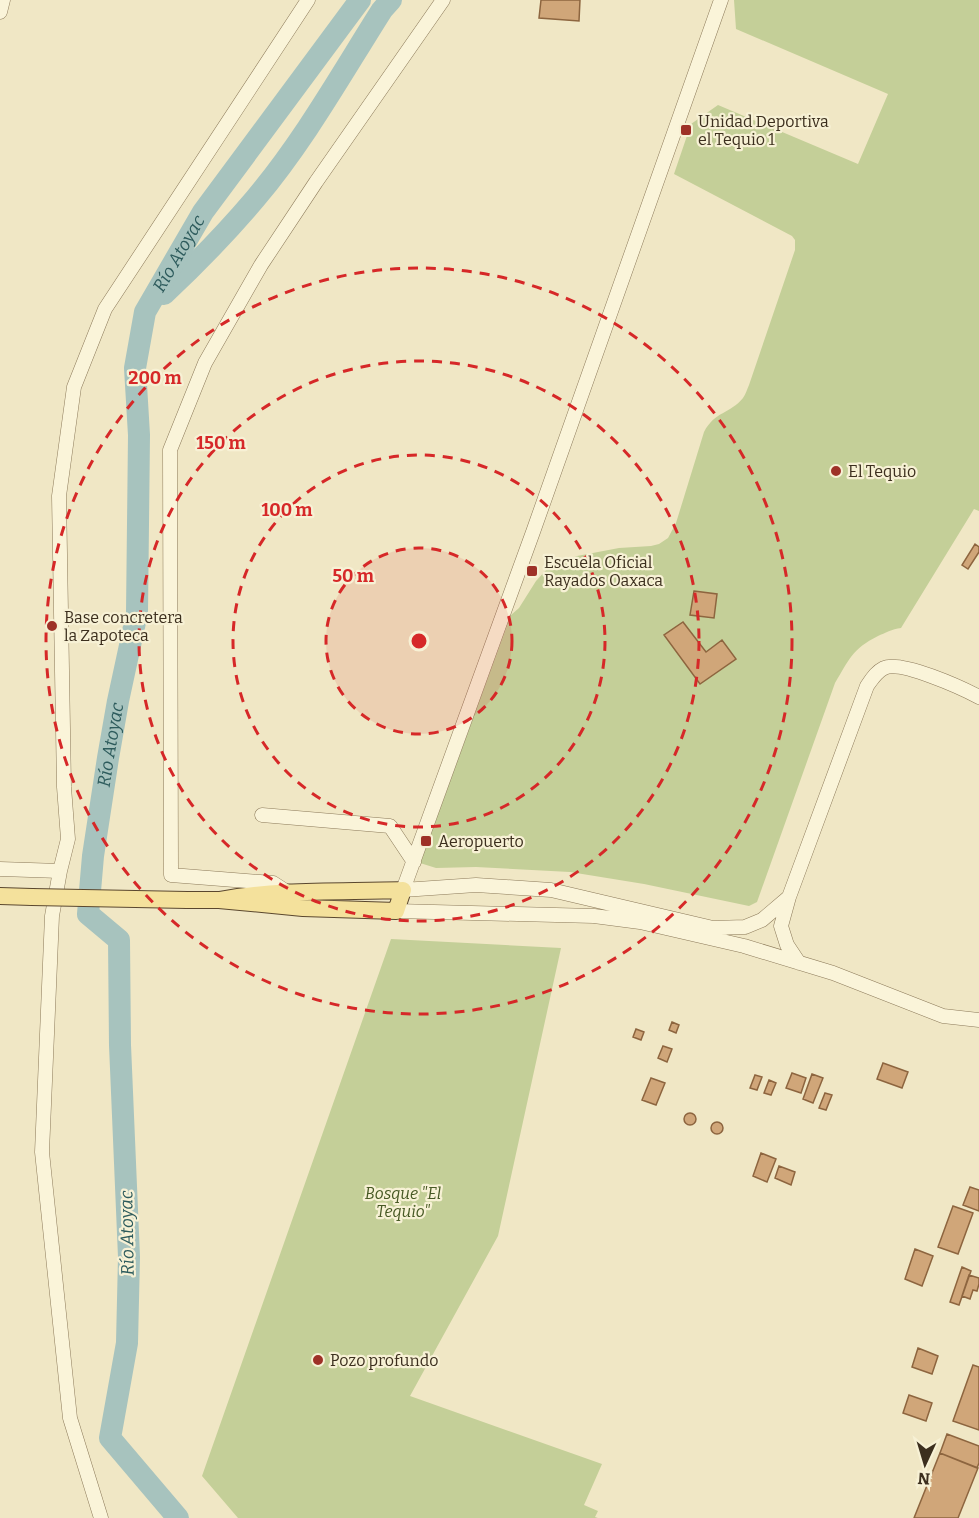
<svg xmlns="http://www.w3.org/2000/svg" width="979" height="1518" viewBox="0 0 979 1518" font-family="Bitter,serif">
  <rect width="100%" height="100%" fill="#f0e7c5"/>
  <!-- green -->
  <path fill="#c4cf98" d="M734,0H979V511L974,509L901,628C892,629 885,633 878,636C852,649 849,660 835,683L757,902L749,906L644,884L570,872L476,867L436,868L420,863L511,615L519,608L536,581L547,569L555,564L577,556L619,548L651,546L659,544L668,538L676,523L704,432C715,411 730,414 743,398C746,394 747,389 749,385L795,250V240L792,236L674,174L691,124L718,105L858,164L888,94L736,29Z
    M391,939L561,948L498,1236L410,1396L602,1464L584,1505L598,1511L595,1517L598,1518H238L202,1476Z"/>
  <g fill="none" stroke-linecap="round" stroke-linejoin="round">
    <!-- river -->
    <g stroke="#a7c3be" stroke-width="22">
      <path d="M164,294C196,264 227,232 255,199C304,141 342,73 382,10L391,0"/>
      <path id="s1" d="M178,1518L110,1438L127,1343L129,1257L120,1045L119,940L88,914L93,856L108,758L118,701L137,613L139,435L135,368L145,312L203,212L360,0"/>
    </g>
  </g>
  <!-- building -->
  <path fill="#d0a679" stroke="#8d653f" stroke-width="1.5" d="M541,0H580L579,21L539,18Z
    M975,544L979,547V552L968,569L962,565Z
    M694,591L717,594L714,618L690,615Z
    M683,622L706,652L722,640L736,659L700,684L664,635Z
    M672,1022L679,1025L676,1033L669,1030Z
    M636,1029L644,1032L641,1040L633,1037Z
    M663,1046L672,1049L667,1062L658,1058Z
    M883,1063L908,1072L902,1088L877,1079Z
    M792,1073L806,1078L801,1093L786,1088Z
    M812,1074L823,1078L813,1103L803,1099Z
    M755,1075L762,1077L757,1090L750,1088Z
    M651,1078L665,1083L656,1105L642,1100Z
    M769,1080L776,1083L771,1095L764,1093Z
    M825,1093L832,1095L826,1110L819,1108Z
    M684 1119a6 6 0 1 1 12 0a6 6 0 1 1-12 0Z
    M711 1128a6 6 0 1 1 12 0a6 6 0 1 1-12 0Z
    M761,1153L776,1159L767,1182L753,1176Z
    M779,1166L795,1172L791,1185L775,1178Z
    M970,1187L979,1190V1211L963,1205Z
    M953,1206L973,1213L958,1254L938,1247Z
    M915,1249L933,1256L922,1286L905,1279Z
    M962,1267L971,1271L959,1305L950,1302Z
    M969,1275L979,1278V1284L977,1291L973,1290L970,1299L962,1296Z
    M918,1348L938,1356L932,1374L912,1367Z
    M973,1365L979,1367V1430L953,1421Z
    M909,1395L932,1403L926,1421L903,1413Z
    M947,1434L979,1446V1463L977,1468L940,1453Z
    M940,1453L978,1468L958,1518H914Z"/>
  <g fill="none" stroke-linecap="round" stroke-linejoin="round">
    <!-- minor casing -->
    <g stroke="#8c7a5a" stroke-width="15">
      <path id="minor" d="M721,0L533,532L403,890L476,885L551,890L713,928L745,927L762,920L789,897
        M0,12L3,0
        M262,815L390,826L414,862
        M0,869L60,871
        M287,892L273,883L171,875L170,450L205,363L261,265L316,182L443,0
        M396,911L594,916L640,922L744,946L833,973L943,1016L979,1020
        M799,963L787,945L781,926L789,897L867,686C872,679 876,672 884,668C901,660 962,688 979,697
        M101,1518L70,1418L42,1152L52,916L60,871L68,839L64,787L59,496L74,387L105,309L308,0"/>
    </g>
    <!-- major casing -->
    <g stroke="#5a472e" stroke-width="18">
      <path id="major" d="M0,896L32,897
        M187,900H219L303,908L396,911L403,890C342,892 279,889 219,900"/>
    </g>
    <!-- minor -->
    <use href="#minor" stroke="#faf4d9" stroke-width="14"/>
    <!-- major -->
    <use href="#major" stroke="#f4e19c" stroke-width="16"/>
    <!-- major-bridge casing -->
    <g stroke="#5a472e" stroke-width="18" stroke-linecap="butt">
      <path id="major-bridge" d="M32,897L187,900"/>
    </g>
    <!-- major-bridge -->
    <use href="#major-bridge" stroke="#f4e19c" stroke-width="16"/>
  </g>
  <!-- distance rings -->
  <circle cx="419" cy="641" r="93" fill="#d62828" fill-opacity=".12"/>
  <g fill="none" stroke="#d62828" stroke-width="3" stroke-dasharray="10 8">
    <circle cx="419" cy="641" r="93"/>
    <circle cx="419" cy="641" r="186"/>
    <circle cx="419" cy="641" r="280"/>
    <circle cx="419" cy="641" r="373"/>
  </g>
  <!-- markers -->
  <g fill="#9e3127" stroke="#f7f1d5" stroke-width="2">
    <rect x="680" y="124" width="12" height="12" rx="3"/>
    <circle cx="836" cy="471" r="6"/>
    <rect x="526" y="565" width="12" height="12" rx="3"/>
    <circle cx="52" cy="626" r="6"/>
    <rect x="420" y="835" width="12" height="12" rx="3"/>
    <circle cx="318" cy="1360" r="6"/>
  </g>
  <g text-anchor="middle" stroke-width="4.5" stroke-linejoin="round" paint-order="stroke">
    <!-- poi labels -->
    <g font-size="16" fill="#3c2f1e" stroke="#f7f1d5" text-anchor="start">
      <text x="698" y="127">Unidad Deportiva<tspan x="698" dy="18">el Tequio 1</tspan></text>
      <text x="848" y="477">El Tequio</text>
      <text x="544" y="568">Escuela Oficial<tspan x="544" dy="18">Rayados Oaxaca</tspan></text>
      <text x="64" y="623">Base concretera<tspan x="64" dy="18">la Zapoteca</tspan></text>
      <text x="438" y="847">Aeropuerto</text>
      <text x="330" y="1366">Pozo profundo</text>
    </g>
    <!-- park labels -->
    <g font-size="16" font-style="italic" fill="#475924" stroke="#f7f1d5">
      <text x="403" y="1199">Bosque "El<tspan x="403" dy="18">Tequio"</tspan></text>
    </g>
    <!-- water labels -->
    <g font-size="18" font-style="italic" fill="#2d5b5c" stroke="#f7f1d5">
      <text dy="6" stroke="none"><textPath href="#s1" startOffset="1320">Río Atoyac</textPath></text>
      <text dy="6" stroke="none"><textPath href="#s1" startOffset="816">Río Atoyac</textPath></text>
      <text transform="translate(127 1233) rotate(-91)" y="6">Río Atoyac</text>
    </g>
  </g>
  <circle cx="419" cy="641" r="9" fill="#d62828" stroke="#f7f1d5" stroke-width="3"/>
  <g font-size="18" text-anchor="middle" font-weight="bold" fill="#d62828" stroke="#f7f1d5" stroke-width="4.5" stroke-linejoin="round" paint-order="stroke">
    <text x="155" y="384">200 m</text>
    <text x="221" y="449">150 m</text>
    <text x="287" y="516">100 m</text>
    <text x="353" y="582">50 m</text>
  </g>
  <!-- north arrow -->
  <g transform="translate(925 1464) rotate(184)" stroke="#f7f1d5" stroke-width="4.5" paint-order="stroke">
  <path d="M0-4.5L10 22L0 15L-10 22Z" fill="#3c2f1e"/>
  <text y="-9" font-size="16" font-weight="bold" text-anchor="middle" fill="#3c2f1e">N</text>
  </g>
</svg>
